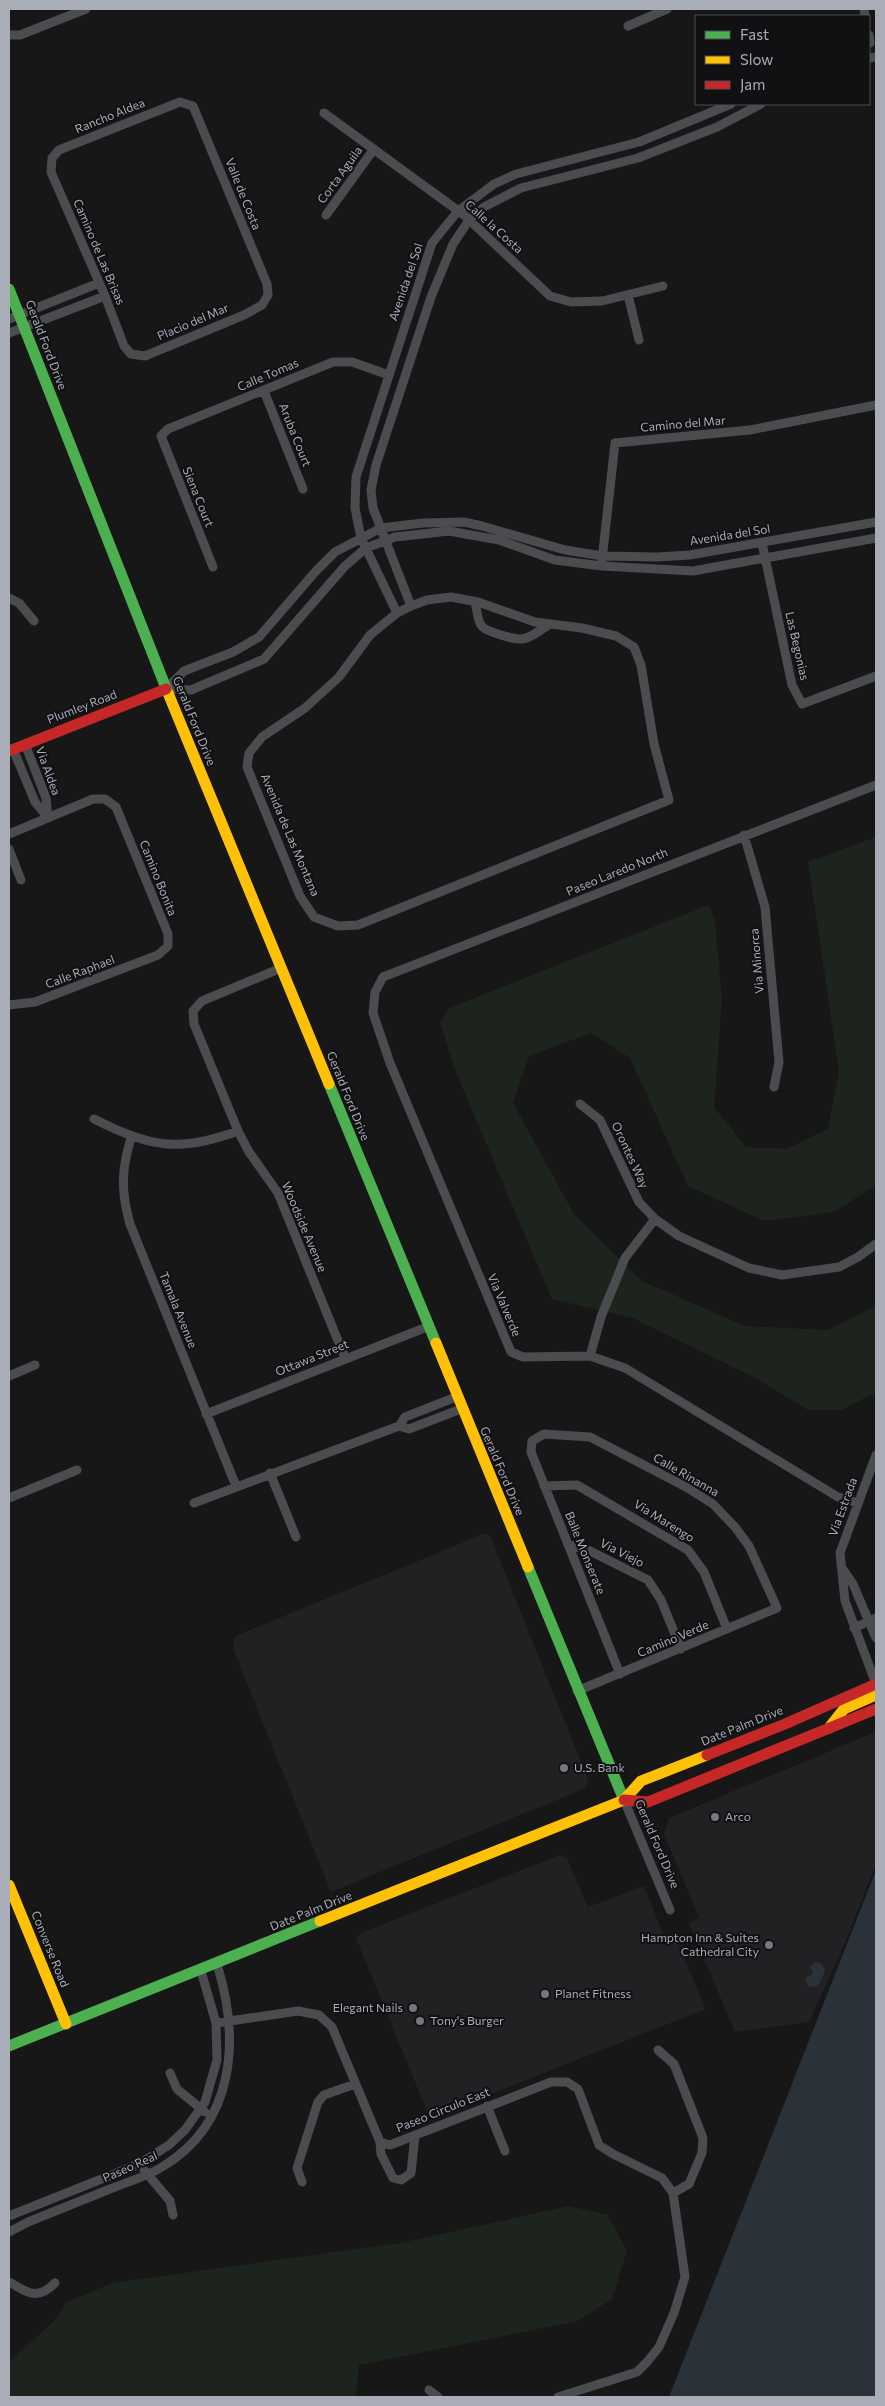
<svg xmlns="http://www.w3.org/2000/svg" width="885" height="2406" viewBox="0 0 885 2406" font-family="Commissioner,sans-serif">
  <rect width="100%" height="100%" fill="#171717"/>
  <!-- built -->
  <path fill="#212123" d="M486,1533L490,1536L588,1779L586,1788L331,1892L233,1648L235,1636Z
    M876,1732V1864L845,1943L809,2022L735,2032L689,1923L699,1918L664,1834L669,1818Z
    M560,1855L567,1858L588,1907L644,1886L664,1936L674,1934L706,2009L438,2115L427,2111L356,1938L366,1931Z"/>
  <!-- green -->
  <path fill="#1d241e" d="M876,837V1185L834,1212L764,1221L688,1186L630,1058L591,1033L529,1056L513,1103L574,1214L642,1281L745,1326L828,1330L876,1306V1392L842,1410H808L757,1379L633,1318L552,1299L455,1070L440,1022L449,1008L709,905L715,921L722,999L714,1107L746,1147L787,1149L828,1129L839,1071L808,862Z
    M569,2206L608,2215L627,2251L612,2299L578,2321L359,2365L356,2397H9V2362L55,2320L67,2302L112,2283L400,2243Z"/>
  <!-- water -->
  <path fill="#2a3239" d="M876,1870V2397H669Z
    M815,1962L822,1964L825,1971L818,1986L809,1987L805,1979L813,1973L810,1966Z"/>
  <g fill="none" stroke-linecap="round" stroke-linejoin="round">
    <!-- street -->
    <path stroke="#4b4c50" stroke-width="9" d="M864,9L865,16
      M628,26L667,9
      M9,35H20L86,9
      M869,35L870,43
      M869,58L876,57
      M180,102L193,106L267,284L268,295L262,305L244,315L145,356L131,354L124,346L105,296L51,172L52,158L59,150Z
      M324,113L464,215L550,296L571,302L602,301L663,286
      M326,215L374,149
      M628,295L639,340
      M9,319L99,283
      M9,333L105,296
      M264,391L303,489
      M762,543L792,685L802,704L876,676
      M602,560L615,443L750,430L876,405
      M213,567L161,436L168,429L333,362H352L389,375
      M451,597L478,602L535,622L582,628L616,636L634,647L641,665L654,744L669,800L358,925L338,926L314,917L300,896L247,767L249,753L262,737L305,708L339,677L370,635L397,613L411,606L427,600Z
      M9,598L19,603L34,621
      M475,602C477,609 477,619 481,625C484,630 490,631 495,633C524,643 525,641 550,624
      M411,606L373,508L371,490L376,465L431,297L453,244L469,220L484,207L521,188L638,158L717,127L761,104
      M397,613L361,538L355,508L356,477L432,243L458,211L494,184L516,174L639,142L731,104
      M166,689L184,671L233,652L259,637L316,571L335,552L381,528L423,523L464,522L482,526L565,550L603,556L657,557L690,555L876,522
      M166,689L191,690L264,659L345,566L366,548L395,537L449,531L499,540L555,560L602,566L693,571L876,538
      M13,749L35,802L48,818L46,798L25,744
      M9,834L93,799H105L116,807L168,934V946L158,955L35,1002L9,1005
      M744,835L765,907L779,1062L774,1087
      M9,849L21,880
      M281,968L202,1001L193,1011L194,1024L238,1131L249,1152L278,1193L345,1358
      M580,1104L600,1120L639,1202L655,1219
      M94,1119C150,1147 178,1153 238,1131
      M131,1138C121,1171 121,1191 130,1224L236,1486
      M590,1356L601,1317L625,1258L655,1219L679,1236L749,1268L782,1275L839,1267L858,1257L876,1244
      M9,1376L35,1365
      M206,1414L427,1327
      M399,1426L405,1417L456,1397
      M876,1455L840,1553L845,1601L876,1684
      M270,1473L296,1537
      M544,1486L577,1485L688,1550L704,1572L727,1629
      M9,1498L77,1470
      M194,1503L399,1426L409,1429L461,1409
      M857,1503L838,1497L625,1368L590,1356L523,1357L511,1352L390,1063L373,1013L375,992L383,977L876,785
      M569,1545L586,1549L648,1580L661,1600L681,1649
      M842,1568L853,1584L876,1638
      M854,1628L876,1618
      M577,1691L777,1608L749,1546L735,1527L713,1504L686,1487L590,1437L544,1434L532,1441L531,1452L620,1674
      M624,1800L670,1910
      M216,2023L298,2011L319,2015L332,2027L380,2142L390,2145L551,2082H567L578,2089L599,2145L613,2154L662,2178L673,2193L685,2277L674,2313L659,2347L647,2362L637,2372L558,2397
      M658,2050L674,2064L703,2138L702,2153L689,2184L673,2193
      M170,2073L177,2089L205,2112
      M487,2106L505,2151
      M380,2142L381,2154L393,2178L401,2180L411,2173L415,2135
      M144,2170L170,2201L173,2215
      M302,2182L297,2168L318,2102L324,2095L355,2084
      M9,2216L139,2164L169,2145L185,2130L205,2102L217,2060L216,2023L201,1971
      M9,2232L28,2222C55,2211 83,2200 110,2189C127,2182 146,2177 162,2167C236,2123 240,2038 217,1964
      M9,2282C28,2293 37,2301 55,2283
      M429,2390L438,2397"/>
    <!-- fast -->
    <path stroke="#4caf50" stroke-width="11" d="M9,289L168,693
      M329,1084L436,1343
      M528,1567L624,1800
      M9,2046L320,1921"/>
    <!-- slow -->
    <path stroke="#ffc107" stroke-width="11" d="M168,693L329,1084
      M436,1343L528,1567
      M829,1728L844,1709L876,1695
      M9,1885L66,2024
      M320,1921L624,1800L641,1781L707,1755"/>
    <!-- jam -->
    <path stroke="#c62828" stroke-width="11" d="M9,751L166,689
      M707,1755L785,1724L876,1684
      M624,1800L648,1802L876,1709"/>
  </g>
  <!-- markers -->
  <g fill="#757880" stroke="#111113" stroke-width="2">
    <circle cx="564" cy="1768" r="5"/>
    <circle cx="715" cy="1817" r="5"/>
    <circle cx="769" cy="1945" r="5"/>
    <circle cx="545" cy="1994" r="5"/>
    <circle cx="413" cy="2008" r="5"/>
    <circle cx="420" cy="2021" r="5"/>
  </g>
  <g text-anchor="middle" stroke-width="4" stroke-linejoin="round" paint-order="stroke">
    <!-- street labels -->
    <g font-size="12" fill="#a8adb8" stroke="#111113">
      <text transform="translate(110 116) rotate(-22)" y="4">Rancho Aldea</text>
      <text transform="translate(340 175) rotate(-54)" y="4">Corta Aguila</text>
      <text transform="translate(243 194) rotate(68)" y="4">Valle de Costa</text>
      <text transform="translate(494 227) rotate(42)" y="4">Calle la Costa</text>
      <text transform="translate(99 252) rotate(67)" y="4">Camino de Las Brisas</text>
      <text transform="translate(406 282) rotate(-71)" y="4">Avenida del Sol</text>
      <text transform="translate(193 322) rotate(-23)" y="4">Placio del Mar</text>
      <text transform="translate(46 345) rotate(69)" y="4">Gerald Ford Drive</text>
      <text transform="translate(268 375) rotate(-23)" y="4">Calle Tomas</text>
      <text transform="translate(683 424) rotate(-5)" y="4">Camino del Mar</text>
      <text transform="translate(295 435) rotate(68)" y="4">Aruba Court</text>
      <text transform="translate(198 497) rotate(68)" y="4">Siena Court</text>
      <text transform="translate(730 535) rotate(-9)" y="4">Avenida del Sol</text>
      <text transform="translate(797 646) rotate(77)" y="4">Las Begonias</text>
      <text transform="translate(82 707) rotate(-21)" y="4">Plumley Road</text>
      <text transform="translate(194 721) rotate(68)" y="4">Gerald Ford Drive</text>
      <text transform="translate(48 771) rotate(70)" y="4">Via Aldea</text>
      <text transform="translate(290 835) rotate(67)" y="4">Avenida de Las Montana</text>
      <text transform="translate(617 872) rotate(-22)" y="4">Paseo Laredo North</text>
      <text transform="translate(158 878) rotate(68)" y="4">Camino Bonita</text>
      <text transform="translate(757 961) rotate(-95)" y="4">Via Minorca</text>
      <text transform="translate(80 972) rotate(-21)" y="4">Calle Raphael</text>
      <text transform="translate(348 1096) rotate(68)" y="4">Gerald Ford Drive</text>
      <text transform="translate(630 1155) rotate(65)" y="4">Orontes Way</text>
      <text transform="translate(304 1227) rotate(67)" y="4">Woodside Avenue</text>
      <text transform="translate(504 1305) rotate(67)" y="4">Via Valverde</text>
      <text transform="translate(178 1310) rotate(68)" y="4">Tamala Avenue</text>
      <text transform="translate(312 1358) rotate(-22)" y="4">Ottawa Street</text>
      <text transform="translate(502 1471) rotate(67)" y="4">Gerald Ford Drive</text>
      <text transform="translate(686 1475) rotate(30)" y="4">Calle Rinanna</text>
      <text transform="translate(843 1507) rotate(-70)" y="4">Via Estrada</text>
      <text transform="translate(664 1521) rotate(32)" y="4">Via Marengo</text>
      <text transform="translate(585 1553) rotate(68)" y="4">Balle Monserate</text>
      <text transform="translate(622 1553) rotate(27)" y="4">Via Viejo</text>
      <text transform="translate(673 1639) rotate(-23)" y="4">Camino Verde</text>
      <text transform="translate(742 1726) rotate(-22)" y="4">Date Palm Drive</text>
      <text transform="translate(657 1844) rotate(67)" y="4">Gerald Ford Drive</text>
      <text transform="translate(311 1911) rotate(-22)" y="4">Date Palm Drive</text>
      <text transform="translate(50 1949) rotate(68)" y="4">Converse Road</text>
      <text transform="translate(443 2110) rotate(-22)" y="4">Paseo Circulo East</text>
      <text transform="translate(130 2167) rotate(-24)" y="4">Paseo Real</text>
    </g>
    <!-- poi labels -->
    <g font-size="12" fill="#a8adb8" stroke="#111113" text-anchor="start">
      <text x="574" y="1772">U.S. Bank</text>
      <text x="725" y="1821">Arco</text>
      <text x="759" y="1942" text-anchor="end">Hampton Inn &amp; Suites<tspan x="759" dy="14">Cathedral City</tspan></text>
      <text x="555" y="1998">Planet Fitness</text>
      <text x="403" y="2012" text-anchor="end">Elegant Nails</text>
      <text x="430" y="2025">Tony's Burger</text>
    </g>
  </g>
  <!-- border -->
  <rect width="885" height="2406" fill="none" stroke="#a8adb8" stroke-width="20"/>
  <!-- legend -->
  <rect x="695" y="15" width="175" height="90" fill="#111113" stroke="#4d4f55"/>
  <rect x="705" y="31" width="25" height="8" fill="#4caf50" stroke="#4d4f55"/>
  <text x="740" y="40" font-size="15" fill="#a8adb8">Fast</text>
  <rect x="705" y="56" width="25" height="8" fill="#ffc107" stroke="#4d4f55"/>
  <text x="740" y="65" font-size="15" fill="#a8adb8">Slow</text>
  <rect x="705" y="81" width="25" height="8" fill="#c62828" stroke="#4d4f55"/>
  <text x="740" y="90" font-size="15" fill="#a8adb8">Jam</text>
</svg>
